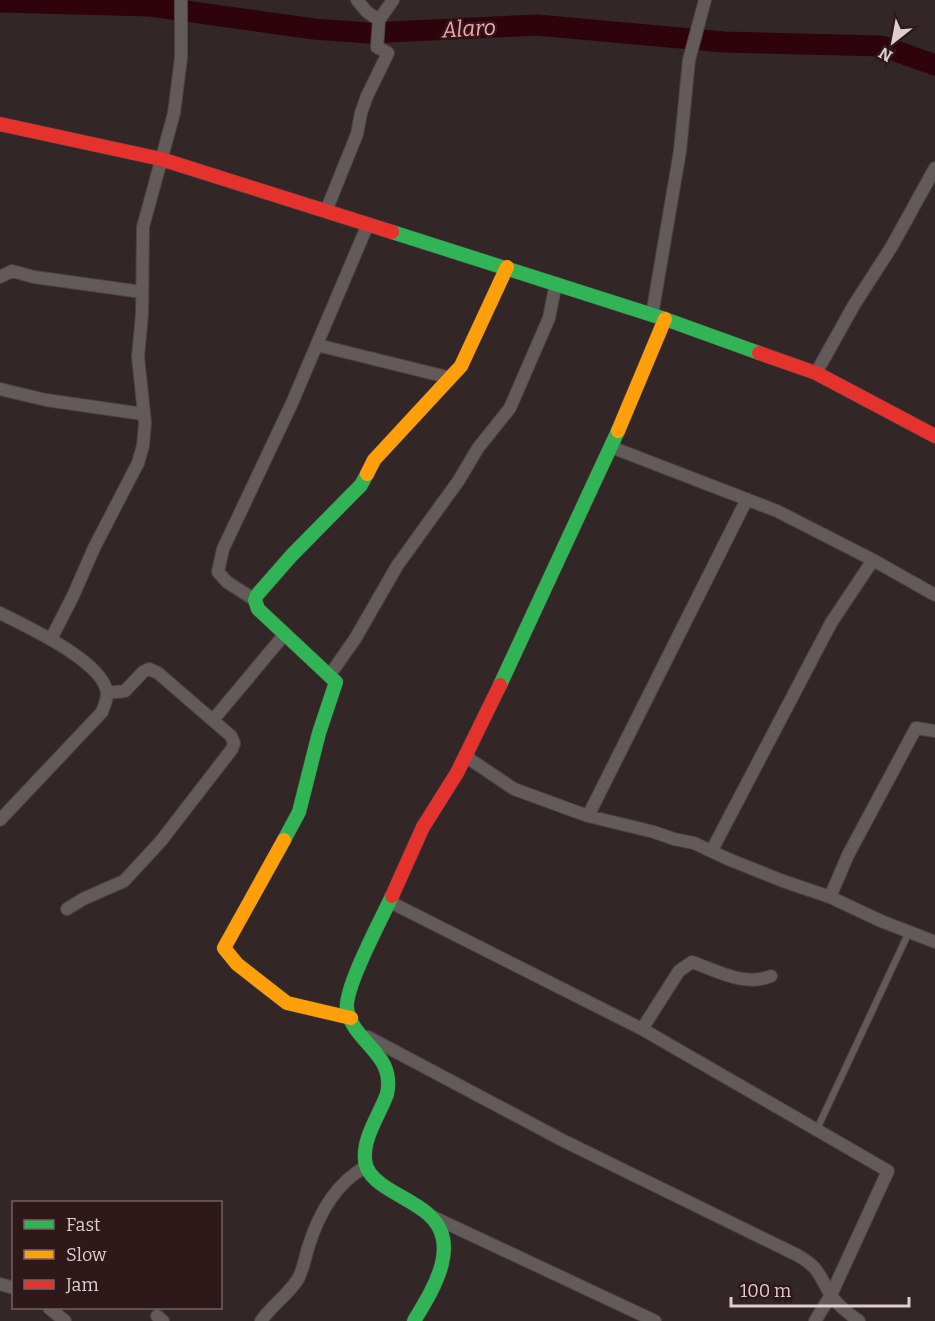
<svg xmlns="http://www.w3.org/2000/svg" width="935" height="1321" viewBox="0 0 935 1321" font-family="Bitter,serif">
  <rect width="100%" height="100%" fill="#332627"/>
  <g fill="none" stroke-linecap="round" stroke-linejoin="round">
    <!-- river -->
    <path stroke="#2f030b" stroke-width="21" d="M0,2L150,6L314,29L368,33L537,25L724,42L882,46L935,65"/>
    <!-- lane casing -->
    <g stroke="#4d4243" stroke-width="8">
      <path id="lane" d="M817,1129L909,932"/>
    </g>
    <!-- street casing -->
    <g stroke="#4d4243" stroke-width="14">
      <path id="street" d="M357,0L367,12L379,20L393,0
        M326,211L357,134L361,113L367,96L388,53L377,47L379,20
        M0,277L12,271L34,277L142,292
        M652,315L680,151L689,60L705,0
        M317,345L451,378
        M816,373L854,305L892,246L935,168
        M0,389L46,400L143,414
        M611,447L777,511L873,560L935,595
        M255,600L227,582L218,572L223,549L292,403L368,224
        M0,613C25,626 106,662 107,694C107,700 104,706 102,712L0,820
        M51,639L73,596L94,548L138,463L143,446L145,423L138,357L142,314L143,227L174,113L181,58V0
        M329,676L355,639L397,566L459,480L478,448L510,408L549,318L556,283
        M213,720L284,635
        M465,756L514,789L588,816L654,832L674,839L694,843L728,859L783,881L830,897L881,921L935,942
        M588,816L747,499
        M712,850L831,623L873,560
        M830,897L848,855L916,728L935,731
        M390,902L642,1029L888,1171L831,1295L815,1321
        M67,909L83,899L124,881L161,841L232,749L234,743L231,736L158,673L149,669L143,672L125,691L107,693
        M642,1029L679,971L692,962C718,971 744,987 771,976
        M368,1037L564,1141L797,1255C821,1269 817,1273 831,1295C837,1305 849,1314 859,1321
        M431,1216L655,1321
        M0,1284L14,1288
        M49,1308L65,1321
        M157,1316L163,1321
        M261,1321C271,1306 288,1295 298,1279C303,1270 305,1258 308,1248C318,1215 335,1184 365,1167"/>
    </g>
    <!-- fast casing -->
    <g stroke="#4d4243" stroke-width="15">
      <path id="fast" d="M392,232L665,319L759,353
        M500,685L618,431
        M284,840L299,812L319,733L336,682L258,609L255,600L257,595L292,555L361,485L367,474
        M392,896C382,918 344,988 347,1009C353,1043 396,1053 387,1094C380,1114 363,1137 365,1159C365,1170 373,1178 381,1184C396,1195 414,1202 428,1214C463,1244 432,1291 414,1321"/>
    </g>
    <!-- slow casing -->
    <g stroke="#4d4243" stroke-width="15">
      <path id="slow" d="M618,431L665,319
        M367,474L374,460L461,366L507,267
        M284,840L224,948L237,964L287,1003L351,1018"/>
    </g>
    <!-- jam casing -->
    <g stroke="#4d4243" stroke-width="15">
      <path id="jam" d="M0,124L161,159L392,232
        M759,353L816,373L935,436
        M392,896L423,827L457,773L500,685"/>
    </g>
    <!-- lane -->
    <use href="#lane" stroke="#635a5a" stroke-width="6"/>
    <!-- street -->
    <use href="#street" stroke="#635a5a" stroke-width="12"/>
    <!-- fast -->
    <use href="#fast" stroke="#30b455" stroke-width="14"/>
    <!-- slow -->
    <use href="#slow" stroke="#ff9f0a" stroke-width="14"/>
    <!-- jam -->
    <use href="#jam" stroke="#e5322d" stroke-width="14"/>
  </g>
  <g text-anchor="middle" stroke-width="5" stroke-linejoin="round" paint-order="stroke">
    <!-- water labels -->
    <g font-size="22" font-style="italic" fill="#fca3ab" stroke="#2e181a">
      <text transform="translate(469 28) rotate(-3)" y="8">Alaro</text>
    </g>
  </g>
  <!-- legend -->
  <rect x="12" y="1201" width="210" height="108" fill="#2e181a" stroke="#746162" stroke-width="1.5"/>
  <rect x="24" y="1220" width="30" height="9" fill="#30b455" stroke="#746162" stroke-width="1.5"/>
  <text x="66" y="1231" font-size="18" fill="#dececf">Fast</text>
  <rect x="24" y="1250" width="30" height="9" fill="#ff9f0a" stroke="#746162" stroke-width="1.5"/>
  <text x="66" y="1261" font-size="18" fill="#dececf">Slow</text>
  <rect x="24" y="1280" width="30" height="9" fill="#e5322d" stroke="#746162" stroke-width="1.5"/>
  <text x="66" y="1291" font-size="18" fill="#dececf">Jam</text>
  <!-- north arrow -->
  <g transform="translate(893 42) rotate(211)" stroke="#2e181a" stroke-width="4.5" paint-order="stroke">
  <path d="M0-4.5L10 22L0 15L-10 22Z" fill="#dececf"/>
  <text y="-9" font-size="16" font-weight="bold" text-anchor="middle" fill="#dececf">N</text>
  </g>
  <!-- scale -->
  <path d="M731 1297v9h178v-9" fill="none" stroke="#dececf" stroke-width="3"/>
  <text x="740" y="1297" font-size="18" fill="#dececf" stroke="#2e181a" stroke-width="4.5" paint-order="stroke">100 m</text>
</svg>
